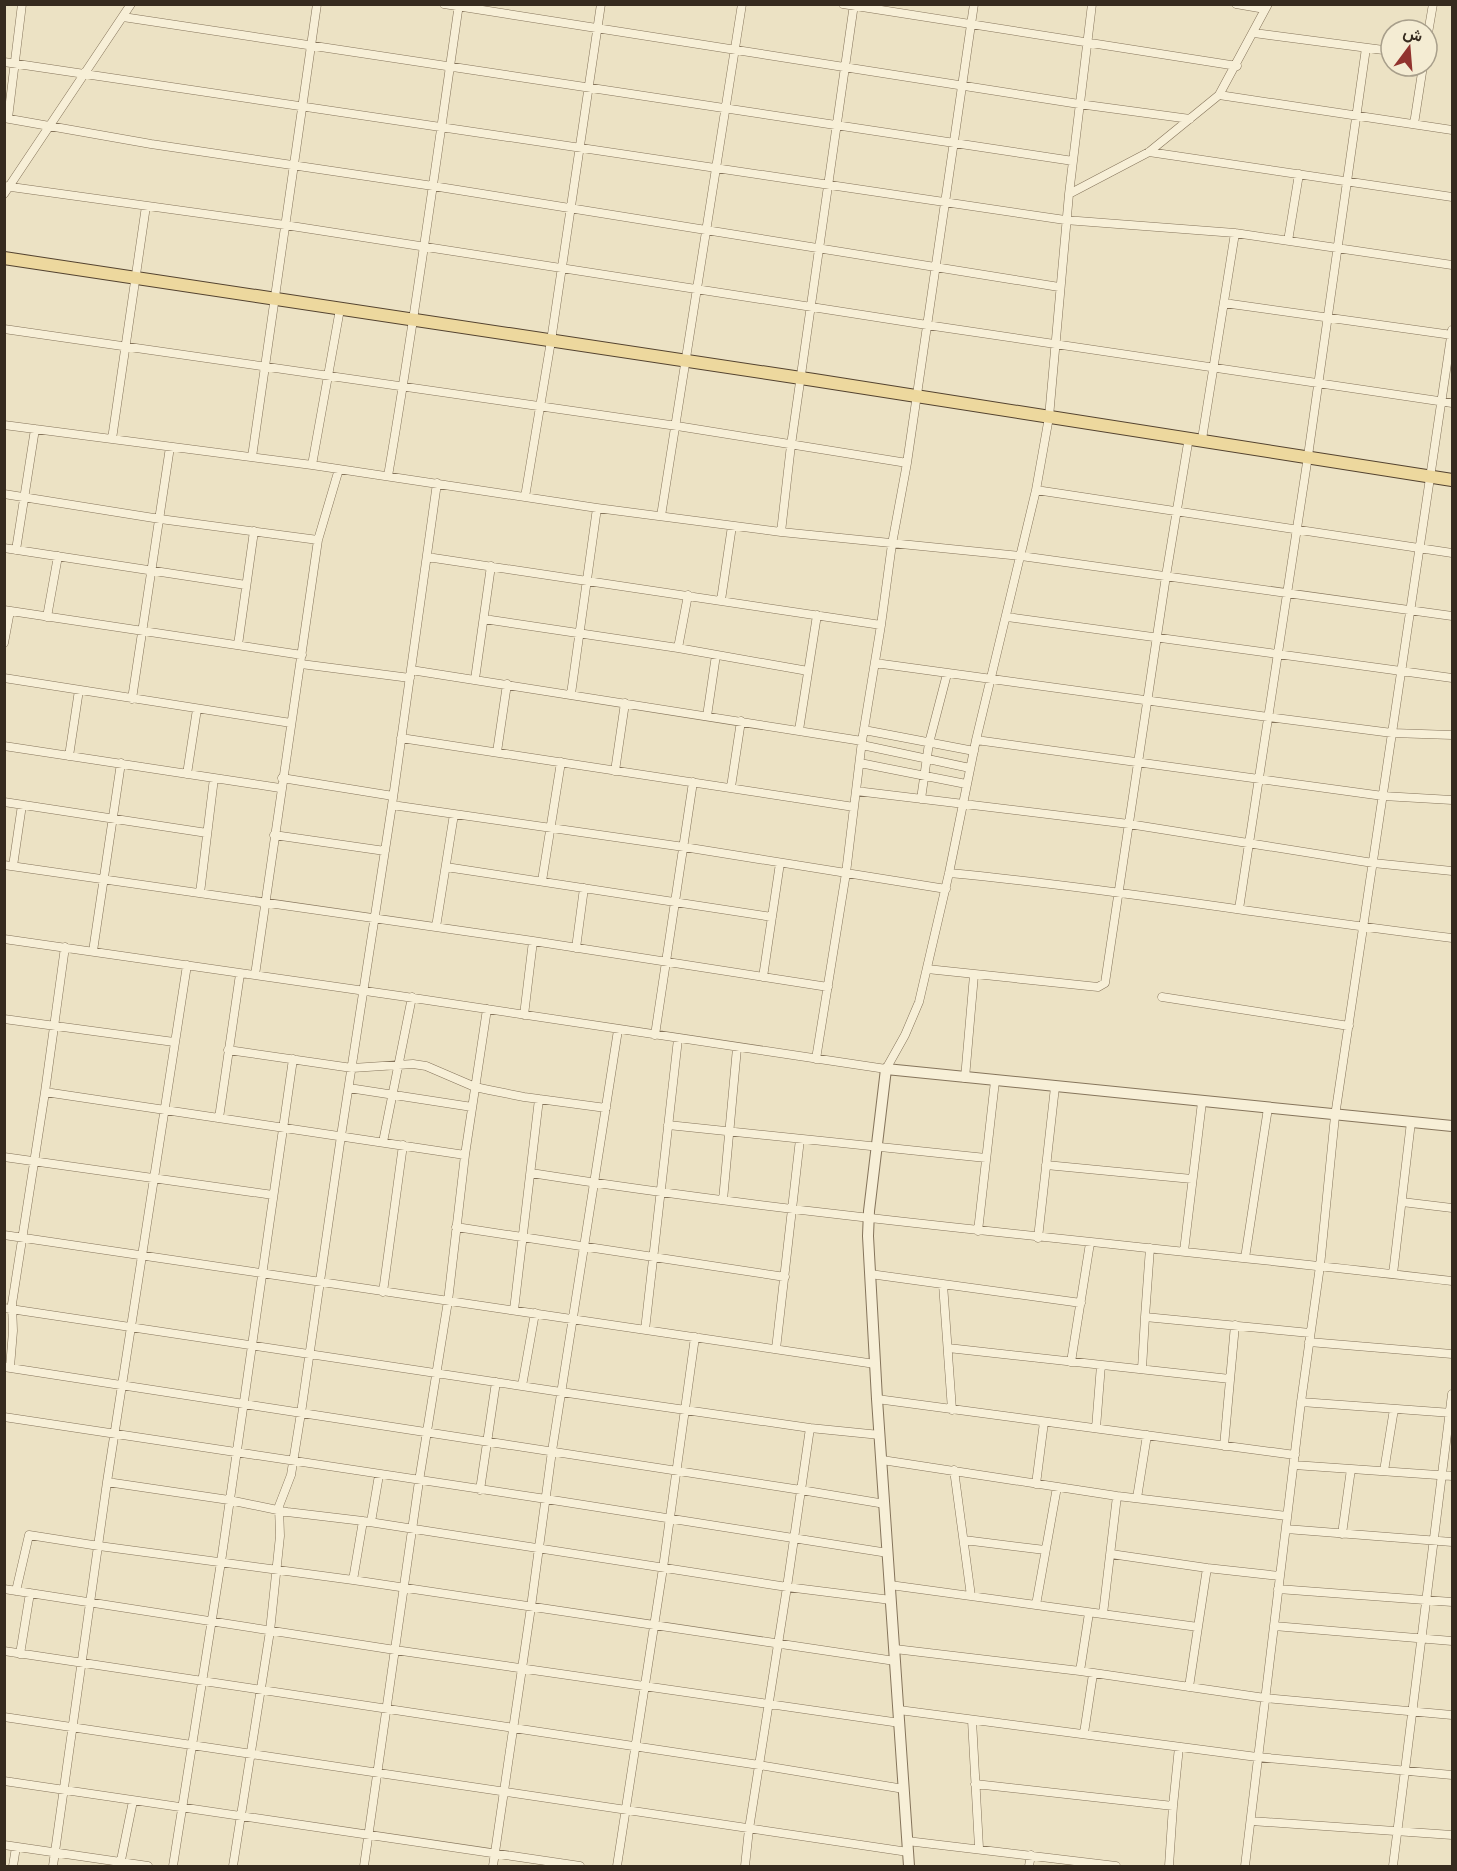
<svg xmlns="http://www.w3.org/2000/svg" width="1457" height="1871" viewBox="0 0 1457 1871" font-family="Georgia,Vazirmatn,serif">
  <rect width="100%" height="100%" fill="#ece2c4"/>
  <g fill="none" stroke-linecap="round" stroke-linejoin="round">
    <!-- minor casing -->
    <g stroke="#85745b" stroke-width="9">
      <path id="minor" d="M444,4L1079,104L1190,119
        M843,4L1237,66
        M1236,4L1265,9
        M123,17L1073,161
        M1254,33L1391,51
        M1427,39L1433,4
        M4,62L1065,220L1235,233L1452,265
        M1219,95L1452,130
        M4,118L151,144L433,186L1059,287
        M8,118L22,4
        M1414,124L1423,66
        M1149,152L1452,197
        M4,186L285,225L927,325L1452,403
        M4,194L131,4
        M1069,194L1092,4
        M1288,241L1299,174
        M1224,303L1452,335
        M4,329L677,426L907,463
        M4,425L312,465L597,508L781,532L1021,556L1452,616
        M112,439L146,206
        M1202,439L1235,233
        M252,457L317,4
        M312,465L340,309
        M388,476C415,319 436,162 459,4
        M1036,490L1452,553
        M4,494L160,519L318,540
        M525,497L551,341L601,4
        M661,516L742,4
        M781,532L791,445L854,4
        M4,548L246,585
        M16,550L35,429
        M427,557L881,625
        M721,600L732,526
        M4,610L302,655
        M47,617L58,556
        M1007,617L1452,678
        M484,619L678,648L808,671
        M4,643L10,611
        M238,645L254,531
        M678,648L688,595
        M875,663L1268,717L1392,733L1452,735
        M301,664L410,678
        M411,670L862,741
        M4,678L291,723
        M475,679L491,566
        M571,694L597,508
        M132,699L170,447
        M707,716L716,655
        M799,730L817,615
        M864,730L974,751
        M401,738L854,807
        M976,740L1383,796L1452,800
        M862,745L970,768
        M4,746L280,788
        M497,752L507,684
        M69,756L79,690
        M860,763L966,784
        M615,771L625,703
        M187,774L197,709
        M282,778L393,796
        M731,787L741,721
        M856,791L1129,824L1373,863L1452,871
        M921,799L929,743L947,674
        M4,802L207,833
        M392,805L684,847L946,889
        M274,835L385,851
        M4,865L533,941L828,987
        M13,866L22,805
        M446,867L772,917
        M949,873C1118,889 1284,918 1452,938
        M542,881L561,762
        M200,893L214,778
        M1239,909L1308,456L1366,48
        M436,927L454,814
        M4,939L400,996L886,1069L905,1035L919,1002L949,873L976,740L1036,490L1049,417L1069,194L1149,152L1219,95L1268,4
        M576,948L584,888
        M93,951L121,763
        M927,969L1098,987L1105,983L1166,576L1189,437
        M255,975L318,540L339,469
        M763,977L780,863
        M1162,997L1349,1026
        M524,1015L533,941
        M4,1019L174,1042
        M655,1035L693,782
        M228,1050L352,1068L413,1064L426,1066L475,1087L489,1090L524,1097L606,1108
        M816,1059L846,873L862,741L881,625L892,544L907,463L974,4
        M965,1078L974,975
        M349,1088L472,1107
        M45,1092L465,1155
        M219,1118L240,974
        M668,1125L986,1158
        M383,1142L412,997
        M4,1157L273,1195
        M1046,1165L1192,1179
        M531,1173C837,1221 1145,1245 1452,1281
        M723,1200L737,1048
        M1402,1202L1452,1208
        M456,1227L785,1277
        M978,1231L995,1081
        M4,1235L875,1364
        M1038,1238L1055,1087
        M1150,1248L1145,1317L1310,1333
        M1184,1251L1202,1102
        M1245,1258L1268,1108
        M870,1274L1081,1303
        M1393,1274L1411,1122
        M943,1284L952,1410
        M383,1292L403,1145
        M4,1308L561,1392L810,1428L880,1435
        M514,1310L539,1099
        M645,1330L678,1039
        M1309,1342L1452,1354
        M948,1348L1230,1379
        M776,1349L800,1139
        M1071,1362L1090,1243
        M4,1367L801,1490L885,1504
        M10,1367L13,1331L12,1304L45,1092L65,947
        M1142,1369L1145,1317
        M522,1386L535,1313
        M877,1399L1295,1455
        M1301,1402L1452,1413
        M4,1417L546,1499L888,1553
        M1096,1428L1101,1365
        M1224,1446L1235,1325
        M882,1460L1117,1496L1287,1516
        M1294,1465L1452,1476
        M954,1470L971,1596
        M1384,1471L1394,1409
        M107,1482L229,1500L287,1512L363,1521L787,1587L891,1600
        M1036,1484L1044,1422
        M480,1490L496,1382
        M1137,1498L1147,1435
        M371,1522L379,1475
        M1286,1529L1452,1542
        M1342,1534L1351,1469
        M964,1540L1045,1550
        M1111,1554L1207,1568
        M353,1580L363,1521
        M890,1585L1036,1605L1057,1487
        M4,1589L395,1650L900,1723
        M1278,1589L1452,1602
        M16,1591L29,1535L99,1546L353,1580L895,1661
        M1036,1605L1198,1627L1207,1568L1280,1576
        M1103,1614L1117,1496
        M1274,1626L1452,1641
        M895,1649L1080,1671L1265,1698L1452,1715
        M4,1651L759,1765L904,1789
        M20,1654L30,1593
        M1080,1671L1089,1613
        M1189,1687L1198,1627
        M899,1710L1257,1757L1452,1775
        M4,1717L908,1852
        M972,1720L979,1848
        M1084,1733L1093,1674
        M4,1781L580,1866
        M975,1784L1173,1806L1169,1866
        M1173,1806L1179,1747
        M1251,1821L1452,1835
        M907,1841L1116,1866
        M4,1845L148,1866
        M120,1865L133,1801
        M13,1866L16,1847
        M53,1866L107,1482L187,965
        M173,1866L221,1562L293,1059
        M233,1866L270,1631L280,1536L279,1506L291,1475L301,1413L341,1136L392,805L437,483
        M364,1866L419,1481L448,1301L465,1155L487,1009
        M493,1866L531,1607L552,1451L618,1030
        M617,1866L663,1568L695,1337
        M745,1866L749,1829L787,1587L810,1428
        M1029,1866L1031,1855
        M1245,1866L1301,1402L1320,1266L1335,1116L1452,330
        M1393,1866L1452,1394"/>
    </g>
    <!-- tertiary casing -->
    <g stroke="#85745b" stroke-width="12">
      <path id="tertiary" d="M909,1866L877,1399L868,1236L869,1211L886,1069L1452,1126"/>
    </g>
    <!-- primary casing -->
    <g stroke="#53422f" stroke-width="14">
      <path id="primary" d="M4,258L814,380L1452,480"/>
    </g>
    <!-- minor -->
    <use href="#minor" stroke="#f7efd7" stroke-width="8"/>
    <!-- tertiary -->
    <use href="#tertiary" stroke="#f7efd7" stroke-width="10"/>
    <!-- primary -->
    <use href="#primary" stroke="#edd89e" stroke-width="12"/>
  </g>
  <!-- border -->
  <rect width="1457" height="1871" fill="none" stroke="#362b1f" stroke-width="12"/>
  <!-- north arrow -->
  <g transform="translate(1409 48) rotate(16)"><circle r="28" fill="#f4ecd3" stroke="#a89f8b" stroke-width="1.5"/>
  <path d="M0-4.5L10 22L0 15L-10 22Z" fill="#91332e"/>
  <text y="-9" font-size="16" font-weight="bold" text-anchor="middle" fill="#362b1f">ش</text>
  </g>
</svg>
